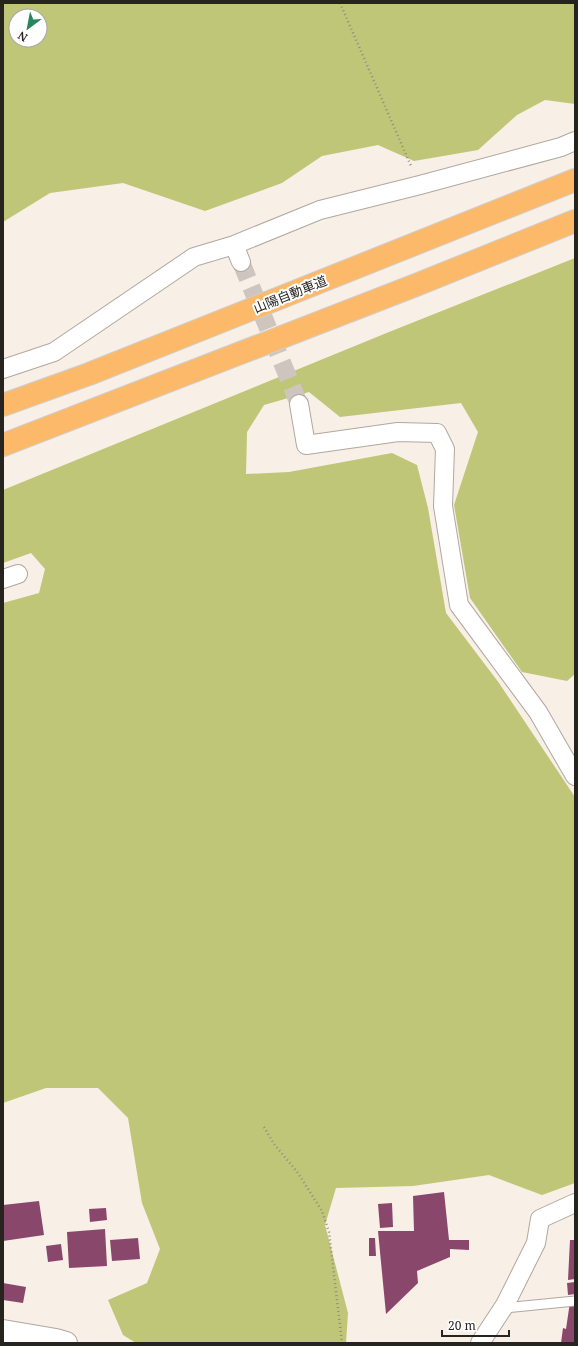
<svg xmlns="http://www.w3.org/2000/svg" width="578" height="1346" font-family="'Noto Serif','Noto Sans JP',serif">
  <rect width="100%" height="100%" fill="#f8efe6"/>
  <path fill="#bfc677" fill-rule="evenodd" d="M3 3H575V104L545 100 517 115 478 150 414 161 378 145 322 156 282 183 205 211 123 183 50 193 3 222ZM16 16H40V40H16Z
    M575 258V674L567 681 522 672 470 598 454 505 478 432 461 403 340 417 309 392 264 405 247 432 246 474 289 472 392 453 417 465 428 508 446 613 499 683 575 797V1183L542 1195 489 1175 413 1186 336 1188 325 1225 348 1313 346 1343H136L123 1335 108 1300 147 1283 160 1249 142 1203 128 1118 98 1088H46L3 1103V603L39 593 45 569 31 553 3 563V490L389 332Z"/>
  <path fill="#8a476c" d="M444 1192 449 1240H469V1250L450 1249V1257L417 1271 418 1283 386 1314 378 1231H414L413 1196Z
    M39 1201 44 1235 3 1241V1205Z
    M392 1203 393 1227 380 1228 378 1204Z
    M106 1208 107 1220 90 1222 89 1209Z
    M105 1229 107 1266 69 1268 67 1232Z
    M138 1238 140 1259 112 1261 110 1240Z
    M369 1238H375L376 1256H369Z
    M570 1240H575V1279L568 1280Z
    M61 1244 63 1260 48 1262 46 1246Z
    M575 1282V1294L568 1295 567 1283Z
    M3 1283 26 1287 23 1303 3 1300Z
    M570 1302 575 1303V1343H561L563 1328 566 1329Z"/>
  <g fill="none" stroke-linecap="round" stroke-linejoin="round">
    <path stroke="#cec6be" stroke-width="18" stroke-dasharray="18 9" stroke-linecap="butt" d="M241 262 299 404"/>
    <g stroke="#b0a89f" stroke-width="11">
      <path id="lane" d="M504 1308 575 1301"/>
    </g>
    <g stroke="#b0a89f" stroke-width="20">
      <path id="street" d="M234 245 241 262
        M3 369 54 352 194 257 234 245 320 210 420 185 561 147 575 141
        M299 404 306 445 398 432 437 433 445 449 443 506 459 605 538 712 575 776
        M3 579 18 574
        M480 1343 505 1305 536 1243 540 1219 575 1203"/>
    </g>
    <g stroke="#b0a89f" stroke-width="24">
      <path id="secondary" d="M3 1331 56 1340 66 1343"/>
    </g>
    <g stroke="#cfcfce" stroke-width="24">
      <path id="highway" d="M3 405 89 374 575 180
        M3 445 416 285 575 221"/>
    </g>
    <path stroke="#928b85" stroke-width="2.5" stroke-dasharray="1 3" stroke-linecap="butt" d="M340 3 411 166
      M264 1127 274 1144 298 1173 322 1211 329 1232 342 1343"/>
    <use href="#lane" stroke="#fff" stroke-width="9"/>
    <use href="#street" stroke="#fff" stroke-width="18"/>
    <use href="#secondary" stroke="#fff" stroke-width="22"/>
    <use href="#highway" stroke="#fdb96a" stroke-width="22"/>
  </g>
  <g text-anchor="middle" stroke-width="4" stroke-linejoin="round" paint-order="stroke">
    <g font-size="13" fill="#272420" stroke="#fefefe">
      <text transform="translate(290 294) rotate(-22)" y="5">山陽自動車道</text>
    </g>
  </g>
  <rect width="578" height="1346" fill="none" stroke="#272420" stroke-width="8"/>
  <g transform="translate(28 28) rotate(212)"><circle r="19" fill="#fefefe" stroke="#a8a7a5"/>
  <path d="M0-3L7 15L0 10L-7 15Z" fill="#27865d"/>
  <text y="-6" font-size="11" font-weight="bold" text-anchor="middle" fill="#272420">N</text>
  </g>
  <path d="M442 1330v6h67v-6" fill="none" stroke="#272420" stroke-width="2"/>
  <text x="448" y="1330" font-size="12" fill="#272420" stroke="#fefefe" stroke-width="3" paint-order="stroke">20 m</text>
</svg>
